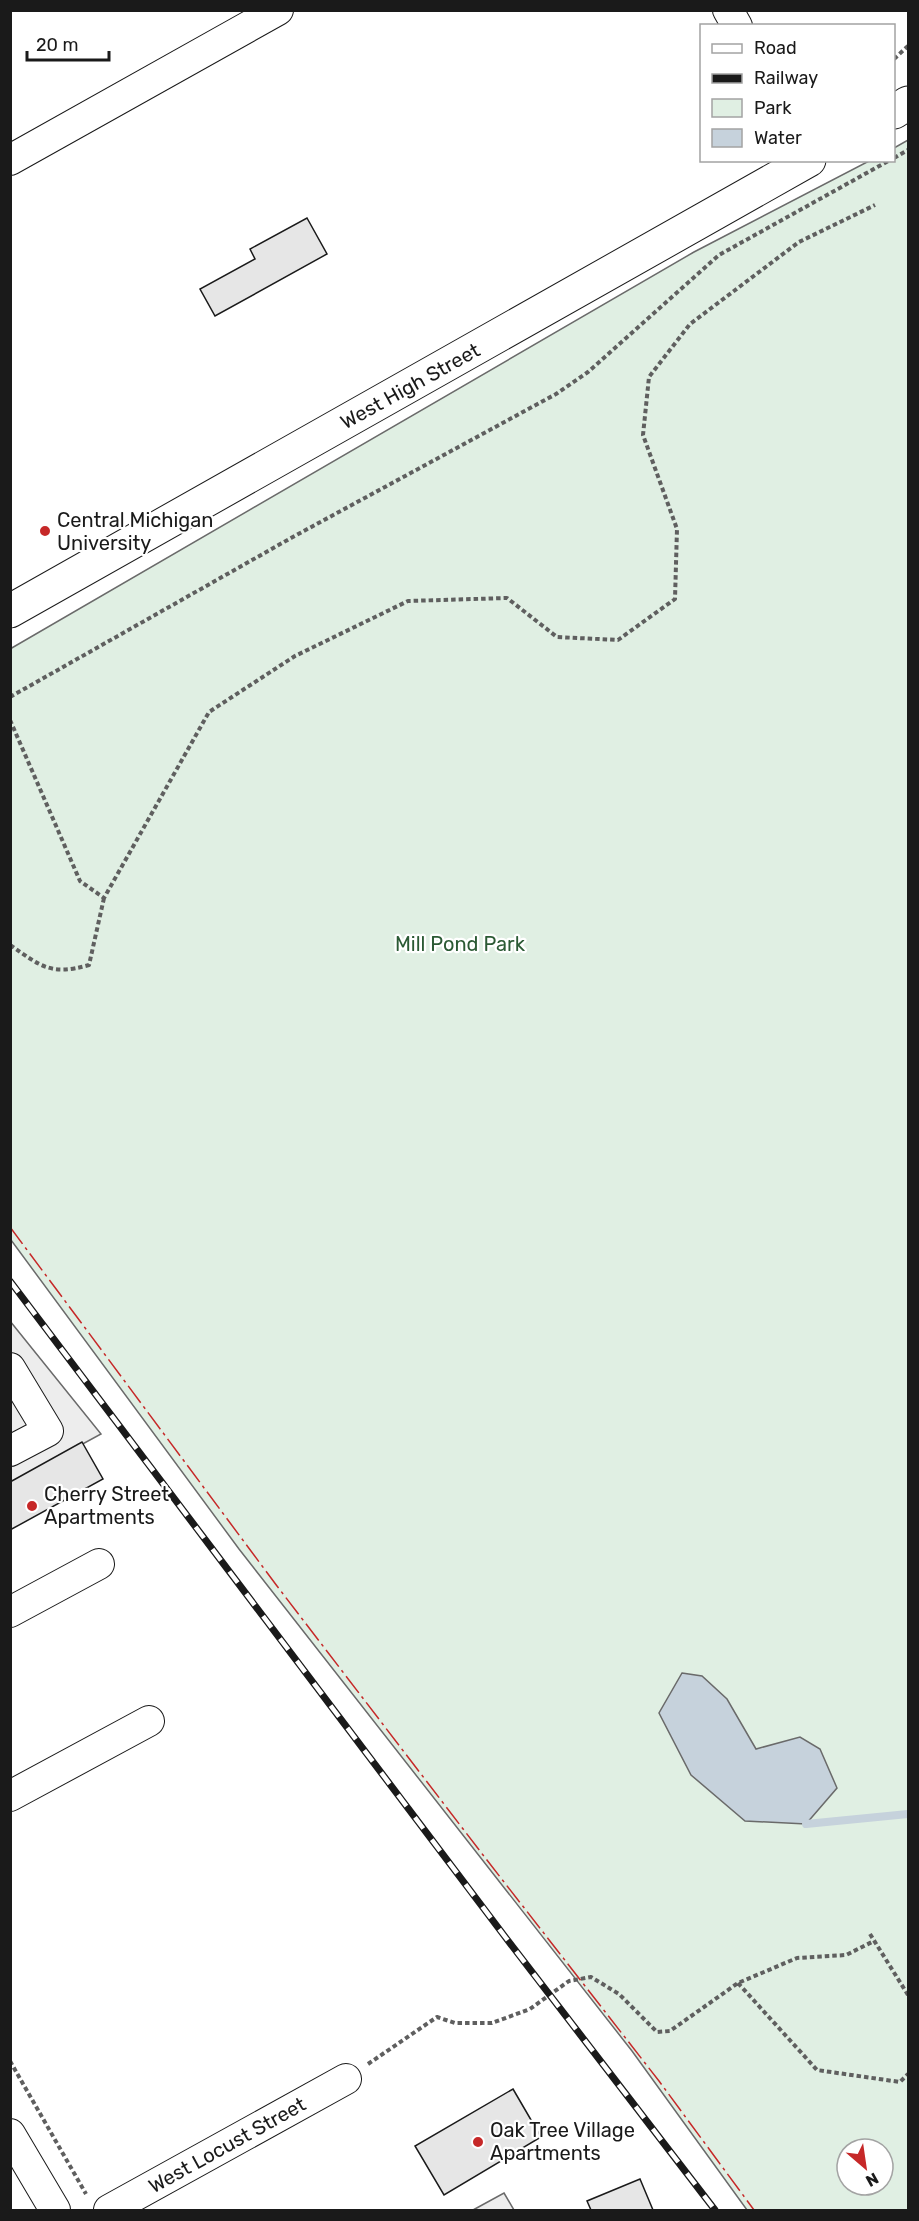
<svg xmlns="http://www.w3.org/2000/svg" width="919" height="2221" font-family="Rubik,sans-serif">
  <rect width="100%" height="100%" fill="#fff"/>
  <path fill="#e0efe3" stroke="#6a6a6a" stroke-width="1.5" fill-rule="evenodd" d="M908 140V2210H747L632 2051 239 1549 11 1240 10 649 694 252 869 161 894 160V148ZM847 2149H883V2185H847Z"/>
  <path fill="#ededed" stroke="#6a6a6a" stroke-width="1.5" d="M10 1321 101 1434 11 1483H10Z
    M504 2193 514 2210H473Z"/>
  <path fill="#c6d2dc" stroke="#6a6a6a" stroke-width="1.5" d="M682 1673 702 1676 727 1699 756 1749 800 1737 820 1749 837 1788 806 1824 745 1821 691 1775 659 1713Z"/>
  <g fill="none" stroke-linecap="round" stroke-linejoin="round">
    <path stroke="#c6d2dc" stroke-width="8" d="M806 1824 908 1814"/>
  </g>
  <path fill="#e6e6e6" stroke="#1a1a1a" stroke-width="1.5" d="M307 218 327 254 215 316 200 289 255 259 250 249Z
    M82 1442 103 1479 10 1530V1482Z
    M513 2089 541 2137 444 2195 415 2146Z
    M640 2179 653 2210H591L587 2201Z"/>
  <g fill="none" stroke-linecap="round" stroke-linejoin="round">
    <g stroke="#1a1a1a" stroke-width="32">
      <path id="minor" d="M728 10 737 26
        M10 160 278 10
        M10 1368 48 1431 10 1451
        M10 1612 99 1564
        M10 1796 149 1721
        M10 2134 55 2210
        M109 2210 346 2079"/>
    </g>
    <g stroke="#1a1a1a" stroke-width="35">
      <path id="major" d="M894 112 908 103
        M10 611 809 160"/>
    </g>
    <path stroke="#5f5f5f" stroke-width="4" stroke-dasharray="4.5 3" stroke-linecap="butt" d="M894 59 908 46
      M894 158 908 150
      M10 697 291 538 556 394 588 372 719 255 890 160
      M10 720 80 881 104 898 209 712 295 656 408 601 507 598 557 637 618 640 675 599 677 529 643 435 649 377 690 324 799 242 875 205
      M10 945C41 966 50 976 89 965L104 898
      M870 1934 908 1995
      M738 1983 817 2070 900 2082 908 2074
      M10 2061 86 2194
      M368 2064 437 2017 455 2023H492L530 2009 569 1981 591 1977 619 1994 657 2032 670 2031 738 1983 797 1958 846 1955 874 1941"/>
    <use href="#minor" stroke="#fff" stroke-width="30"/>
    <use href="#major" stroke="#fff" stroke-width="33"/>
    <g stroke="#1a1a1a" stroke-width="7">
      <path id="rail" d="M10 1281 506 1938 715 2210"/>
    </g>
    <use href="#rail" stroke="#fff" stroke-width="4.5" stroke-dasharray="14" stroke-linecap="butt"/>
    <path stroke="#c62828" stroke-width="1.5" stroke-dasharray="21 4.5 3 4.5" stroke-linecap="butt" d="M10 1227 277 1586 483 1855 659 2081 754 2210"/>
  </g>
  <g fill="#c62828" stroke="#fff" stroke-width="2">
    <circle cx="45" cy="531" r="6"/>
    <circle cx="32" cy="1506" r="6"/>
    <circle cx="478" cy="2142" r="6"/>
  </g>
  <g text-anchor="middle" stroke-width="4.5" stroke-linejoin="round" paint-order="stroke">
    <g font-size="20" fill="#1a1a1a" stroke="#fff">
      <text transform="translate(410 386) rotate(-29)" y="7">West High Street</text>
      <text transform="translate(227 2145) rotate(-29)" y="7">West Locust Street</text>
    </g>
    <g font-size="20" fill="#1a1a1a" stroke="#fff" text-anchor="start">
      <text x="57" y="527">Central Michigan<tspan x="57" dy="23">University</tspan></text>
      <text x="44" y="1501">Cherry Street<tspan x="44" dy="23">Apartments</tspan></text>
      <text x="490" y="2137">Oak Tree Village<tspan x="490" dy="23">Apartments</tspan></text>
    </g>
    <g font-size="20" fill="#2b5a34" stroke="#fff">
      <text x="460" y="951">Mill Pond Park</text>
    </g>
  </g>
  <rect width="919" height="2221" fill="none" stroke="#1a1a1a" stroke-width="24"/>
  <rect x="700" y="24" width="195" height="138" fill="#ffffff" stroke="#a3a3a3" stroke-width="1.5"/>
  <rect x="712" y="44" width="30" height="9" fill="#ffffff" stroke="#a3a3a3" stroke-width="1.5"/>
  <text x="754" y="54" font-size="18" fill="#1a1a1a">Road</text>
  <rect x="712" y="74" width="30" height="9" fill="#1a1a1a" stroke="#a3a3a3" stroke-width="1.5"/>
  <text x="754" y="84" font-size="18" fill="#1a1a1a">Railway</text>
  <rect x="712" y="99" width="30" height="18" fill="#e0efe3" stroke="#a3a3a3" stroke-width="1.5"/>
  <text x="754" y="114" font-size="18" fill="#1a1a1a">Park</text>
  <rect x="712" y="129" width="30" height="18" fill="#c6d2dc" stroke="#a3a3a3" stroke-width="1.5"/>
  <text x="754" y="144" font-size="18" fill="#1a1a1a">Water</text>
  <g transform="translate(865 2167) rotate(151)"><circle r="28" fill="#ffffff" stroke="#a3a3a3" stroke-width="1.5"/>
  <path d="M0-4.5L10 22L0 15L-10 22Z" fill="#c62828"/>
  <text y="-9" font-size="16" font-weight="bold" text-anchor="middle" fill="#1a1a1a">N</text>
  </g>
  <path d="M27 51v9h82v-9" fill="none" stroke="#1a1a1a" stroke-width="3"/>
  <text x="36" y="51" font-size="18" fill="#1a1a1a" stroke="#ffffff" stroke-width="4.5" paint-order="stroke">20 m</text>
</svg>
